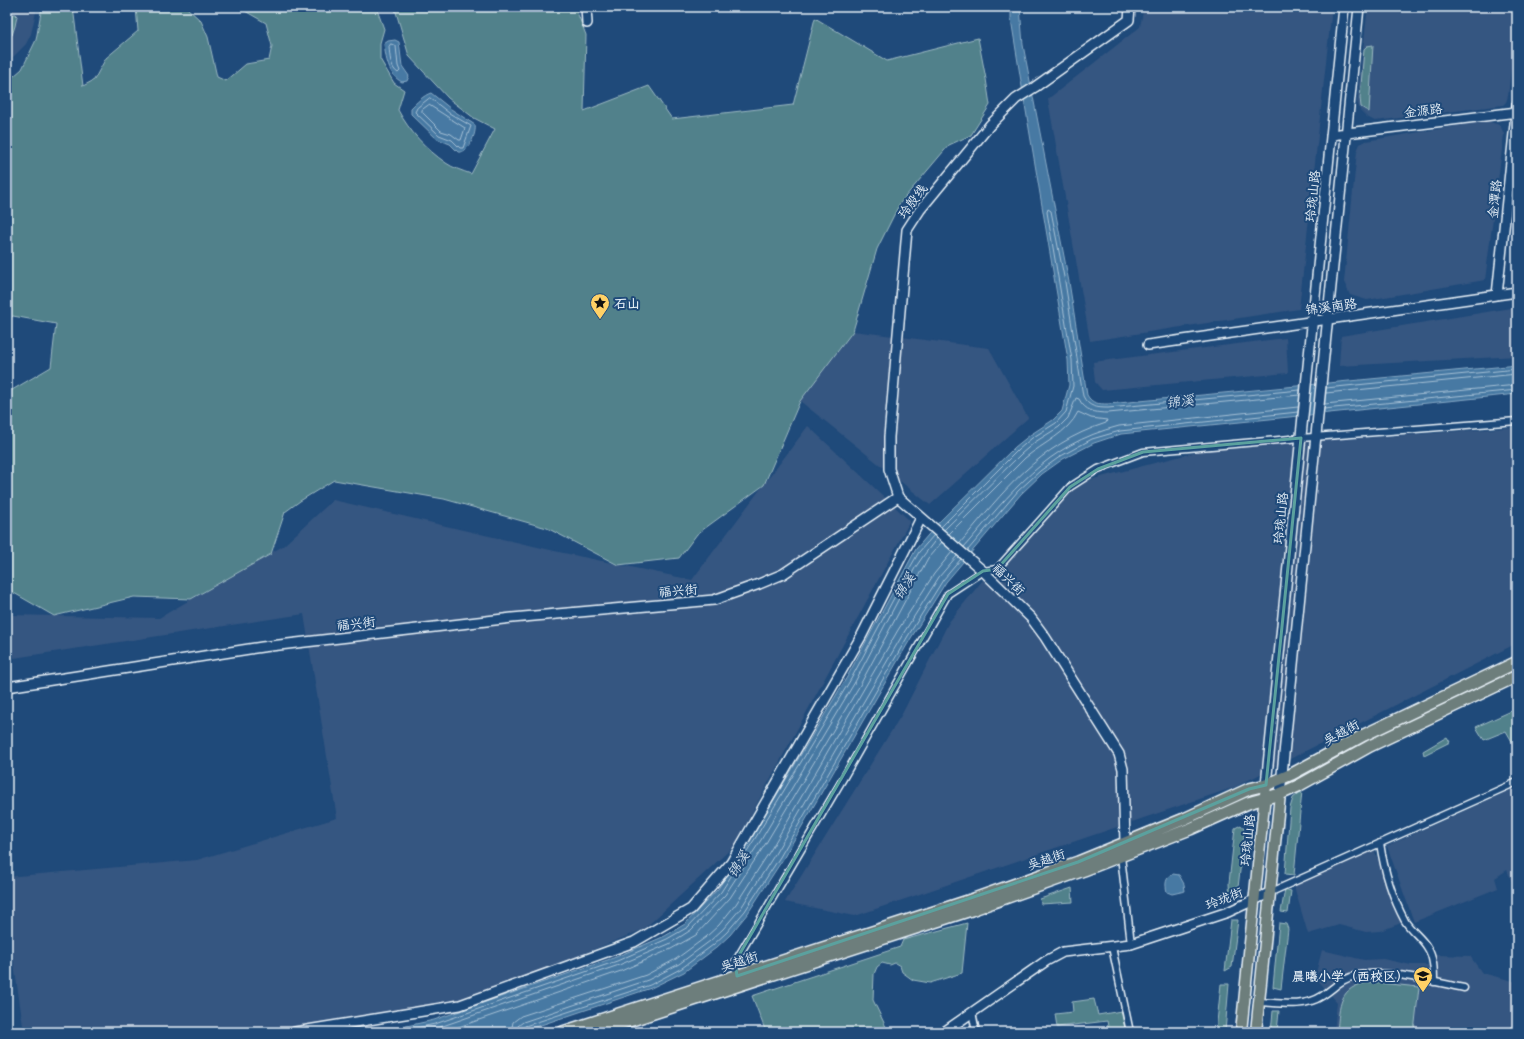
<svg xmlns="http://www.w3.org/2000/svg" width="1524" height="1039" font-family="'Indie Flower','LXGW WenKai TC',sans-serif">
  <rect width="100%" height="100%" fill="#1f4a7a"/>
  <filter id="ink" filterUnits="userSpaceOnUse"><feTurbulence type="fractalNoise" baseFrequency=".025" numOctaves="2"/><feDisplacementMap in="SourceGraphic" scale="8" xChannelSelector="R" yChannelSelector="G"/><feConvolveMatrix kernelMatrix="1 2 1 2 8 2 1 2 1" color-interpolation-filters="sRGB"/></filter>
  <g filter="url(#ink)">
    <path fill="#365681" d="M7 7H37L31 34 26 44 14 56 7 60Z
      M1144 7H1332L1299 309 1090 341 1048 99 1140 27Z
      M1368 7H1513L1517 12V15L1508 96 1506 102 1503 105 1375 121 1367 117 1360 110 1357 102Z
      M1486 121 1500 125 1504 134 1485 280 1367 300 1350 295 1344 282 1357 151 1360 144 1366 141Z
      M1517 307V356L1339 366 1341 336Z
      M853 331 989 348 1028 418 930 505 800 401Z
      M1286 338 1288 373 1102 390 1095 382 1093 362Z
      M808 426 910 521 734 846 644 929 449 1009 288 1032H24L7 917V877L197 860 337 818 304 614 7 659V615L159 618 283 546 333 500 559 552 692 580Z
      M1517 427V643L1235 787 855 916 785 902 902 714 949 622 1008 549 1082 482 1208 449Z
      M1517 787V893L1507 870 1495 878 1498 888 1414 922 1387 846Z
      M1374 849 1401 923 1380 931 1366 932 1339 925 1308 934 1294 886Z
      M1322 950 1364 960 1383 959 1411 965H1436L1435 955 1470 956 1482 973 1517 982V1032H1334L1337 1002 1315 977Z"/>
    <path fill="#51818b" stroke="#9cb9c2" d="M42 7H73L83 86 94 80 106 58 138 31 136 7H186L201 21 208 37 217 77 226 81 246 64 269 60 272 46 266 23 245 11 244 7H376L384 29 380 43V59L394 83 404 90 398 110C409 131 426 149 446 163 453 168 463 171 471 174L495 129 474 118 448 98 409 56 396 12 393 7H575L586 35 584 111 649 86 672 119 793 105 815 18 887 61 978 38 986 79 990 105 971 135 949 145 900 203 877 249 853 331 800 401 764 485 697 534 679 558 618 565 547 528 444 499 334 480 300 501 285 512 271 554 191 599 134 597 54 616 7 589V393L51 367 56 324 13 316 7 319V82L22 69 36 40Z
      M10 14H15L17 16 15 26 12 35H9L8 21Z
      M1373 45 1369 112 1361 107 1360 98 1364 49 1367 46Z
      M1516 709 1517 711V750L1506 731 1484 740 1476 727Z
      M1447 737 1450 742 1424 755 1423 751Z
      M1302 791 1294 875 1285 874 1290 808 1293 798Z
      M1241 825 1244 829V837L1237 896 1230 901 1229 883 1235 828Z
      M1072 888 1073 902 1041 904 1040 899Z
      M1285 889 1291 891 1288 913 1281 912Z
      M1231 920H1238L1232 967 1225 971Z
      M967 923 962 973 930 983 913 980 902 972 900 966 895 963 890 965 882 963 877 967 874 974 873 1000 887 1029 891 1032H766L752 996 900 947 903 940Z
      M1279 923 1286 924 1288 929 1281 989 1273 987Z
      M1370 982 1419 987 1414 1032H1337C1340 1005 1338 987 1370 982Z
      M1221 984H1229L1225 1032H1216Z
      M1094 999 1098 1015 1121 1011 1126 1032H1109L1107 1021 1057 1027 1055 1014 1073 1012 1072 1002Z
      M1273 1011H1279L1277 1032H1271Z"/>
    <path fill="#4679a3" stroke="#87a9c5" d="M1011 7H1020L1023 45 1069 282 1087 395C1092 404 1099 404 1108 404L1517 365V394L1121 434 1094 443 1063 459 1042 474 1021 494 946 582 911 638 783 859 748 913 730 935 716 948 684 972 651 988 520 1032H379L434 1020 616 957 665 936 685 924 718 889 753 835 847 677 916 549 940 521 1015 447 1030 435 1053 420 1062 411 1069 385 1068 360 1020 75 1011 19Z
      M395 40 399 42 402 66 409 76 407 81 402 82C388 75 386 58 384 44L388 41Z
      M431 93 451 109 475 125C477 133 468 154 458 152L450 144 437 139 411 114V108C416 103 424 95 431 93Z
      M1173 874 1179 875 1184 884 1185 891 1172 894 1167 892C1165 884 1165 878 1173 874Z"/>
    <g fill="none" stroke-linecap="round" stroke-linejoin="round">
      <path stroke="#a7c1d6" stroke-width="1" d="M391 44 396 46 398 66 400 71 398 73C390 68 390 56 389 47Z
        M430 98 449 113 471 126 463 148H460L452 140 439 135 415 112 417 108Z
        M429 105 465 128 461 140H459L451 134 441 131 422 112V110Z
        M1326 388 1517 369
        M1326 393 1517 374
        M1325 404 1517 385
        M1324 409 1517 390
        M941 527 1018 450 1032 438 1056 423 1066 412 1073 386 1072 360 1047 212 1048 209 1051 211 1065 282 1083 396C1088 407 1097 408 1108 408L1300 390
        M944 530 1021 454 1035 442 1059 427 1068 418 1076 398 1079 399C1085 411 1095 413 1108 413L1300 395
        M949 534 1025 458C1043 443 1068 433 1078 412L1091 418 1107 420 1106 423C1038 445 1004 491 960 543
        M964 547C1012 492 1045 445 1119 426L1298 407
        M968 550 1018 491 1040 471 1061 456 1092 439 1120 431 1298 412
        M397 1032 435 1024 617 961 667 939 688 927 721 892 756 837 851 679 911 566 919 552 934 535
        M420 1032 437 1028 619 965 669 944 691 930 725 895 761 840 855 682 915 568 924 555 937 538
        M444 1032 621 971 671 949 696 935 730 898 766 843 860 685 921 571 928 558 942 542
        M511 1032 513 1022 521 1016 646 975 676 959 706 937 719 925 736 904 770 851 898 630 934 574 952 552
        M517 1032 518 1026 523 1022 648 980 679 964 710 941 723 929 741 908 775 854 903 634 939 577 957 556
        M522 1032V1029L525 1026 650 985 682 968 713 945 727 932 745 911 780 857 908 636 943 580 961 559"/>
      <g stroke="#e8f1f8" stroke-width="9">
        <path id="street" d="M1380 843C1384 870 1392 897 1405 921 1411 931 1421 937 1427 947 1434 957 1434 971 1434 982
          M1121 856 1131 944
          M1269 893 1517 782
          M1112 947 1130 1032
          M737 976 735 962 844 777 948 594 983 571 997 569 1070 487 1098 469 1143 452 1301 438 1517 421
          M1259 1002C1279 1003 1304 1008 1322 996 1336 987 1340 979 1358 975 1391 969 1432 982 1464 988
          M972 1012 976 1032"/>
      </g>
      <g stroke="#e8f1f8" stroke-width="12">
        <path id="secondary" d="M586 7 587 23
          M1331 135 1517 112
          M1497 295 1517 105
          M1148 345 1517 292
          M898 497 889 469V437L907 230 920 210 990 125 1016 99 1035 87 1129 20 1130 7
          M7 687 262 647 512 618 714 600 759 584 783 574 898 497 983 571 1031 618 1045 637 1119 754 1123 769 1125 843
          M1266 785 1344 7
          M1280 794 1359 7
          M295 1032 460 1005 634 942 691 909 731 863 862 635 921 518
          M944 1032 1046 961 1063 952 1131 944 1228 912 1269 893"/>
      </g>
      <g stroke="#e8f1f8" stroke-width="13">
        <path id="primary" d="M1241 1032 1266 785
          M1256 1032 1280 794"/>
      </g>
      <g stroke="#e8f1f8" stroke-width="14">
        <path id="highway" d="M563 1032 968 901 1078 862 1184 819 1249 789 1266 785 1292 774 1364 735 1517 662
          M595 1032 971 910 1084 870 1190 829 1248 803 1280 794 1298 786 1370 746 1517 676"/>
      </g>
      <use href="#street" stroke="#1f4a7a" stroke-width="6"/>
      <use href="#secondary" stroke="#1f4a7a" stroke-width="9"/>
      <use href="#primary" stroke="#6d7e7c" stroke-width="10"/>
      <use href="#highway" stroke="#6d7e7c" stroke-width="11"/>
    </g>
  </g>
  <path fill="none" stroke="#5ba19e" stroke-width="3" stroke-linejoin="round" d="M1301 438 1266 785 1249 789 1078 862 737 976 735 962 948 594 983 571 997 569 1070 487 1098 469 1143 452Z"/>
  <defs>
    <g id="sight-pin" transform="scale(1)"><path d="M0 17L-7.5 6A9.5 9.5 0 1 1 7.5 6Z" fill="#ffd166" stroke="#1f4a7a"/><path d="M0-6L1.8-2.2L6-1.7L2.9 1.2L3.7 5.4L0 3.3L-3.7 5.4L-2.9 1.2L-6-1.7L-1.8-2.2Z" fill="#111"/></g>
    <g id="school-pin" transform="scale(1)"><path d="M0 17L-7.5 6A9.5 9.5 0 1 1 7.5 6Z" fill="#ffd166" stroke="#1f4a7a"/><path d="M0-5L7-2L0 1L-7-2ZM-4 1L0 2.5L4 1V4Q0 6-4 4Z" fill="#111"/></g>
  </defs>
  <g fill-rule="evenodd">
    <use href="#sight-pin" x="600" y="303"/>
    <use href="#school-pin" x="1423" y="976"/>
  </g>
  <g text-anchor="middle" stroke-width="4" stroke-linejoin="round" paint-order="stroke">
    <g font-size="13" fill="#e8f1f8" stroke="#1f4a7a">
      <text transform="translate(1423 110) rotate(-7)" y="5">金源路</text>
      <text transform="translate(1312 196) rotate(-84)" y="5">玲珑山路</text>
      <text transform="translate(1494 199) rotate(-84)" y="5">金潭路</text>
      <text transform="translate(912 201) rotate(-53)" y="5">玲殷线</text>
      <text transform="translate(1331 306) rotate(-8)" y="5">锦溪南路</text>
      <text transform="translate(1280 518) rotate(-84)" y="5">玲珑山路</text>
      <text transform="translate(1009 579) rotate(44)" y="5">福兴街</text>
      <text transform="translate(678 590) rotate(-5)" y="5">福兴街</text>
      <text transform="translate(356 623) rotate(-7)" y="5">福兴街</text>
      <text transform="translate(1341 732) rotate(-29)" y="5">吴越街</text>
      <text transform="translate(1247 840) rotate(-84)" y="5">玲珑山路</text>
      <text transform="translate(1046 859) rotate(-19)" y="5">吴越街</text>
      <text transform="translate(1224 898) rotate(-21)" y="5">玲珑街</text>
      <text transform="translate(739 961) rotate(-18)" y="5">吴越街</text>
    </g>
    <g font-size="13" font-weight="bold" fill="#e8f1f8" stroke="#1f4a7a" text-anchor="start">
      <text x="614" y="308">石山</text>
      <text x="1409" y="981" text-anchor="end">晨曦小学（西校区）</text>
    </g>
    <g font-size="14" font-style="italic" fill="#d0dfeb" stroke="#1f4a7a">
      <text transform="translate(1180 401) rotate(-7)" y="5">锦溪</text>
      <text transform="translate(904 586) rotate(-58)" y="5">锦溪</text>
      <text transform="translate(738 864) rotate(-58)" y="5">锦溪</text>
    </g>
  </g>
  <rect width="1524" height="1039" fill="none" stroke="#1f4a7a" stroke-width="24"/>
  <rect x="12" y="12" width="1500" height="1015" fill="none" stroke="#e8f1f8" stroke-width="1.5" filter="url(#ink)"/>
</svg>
